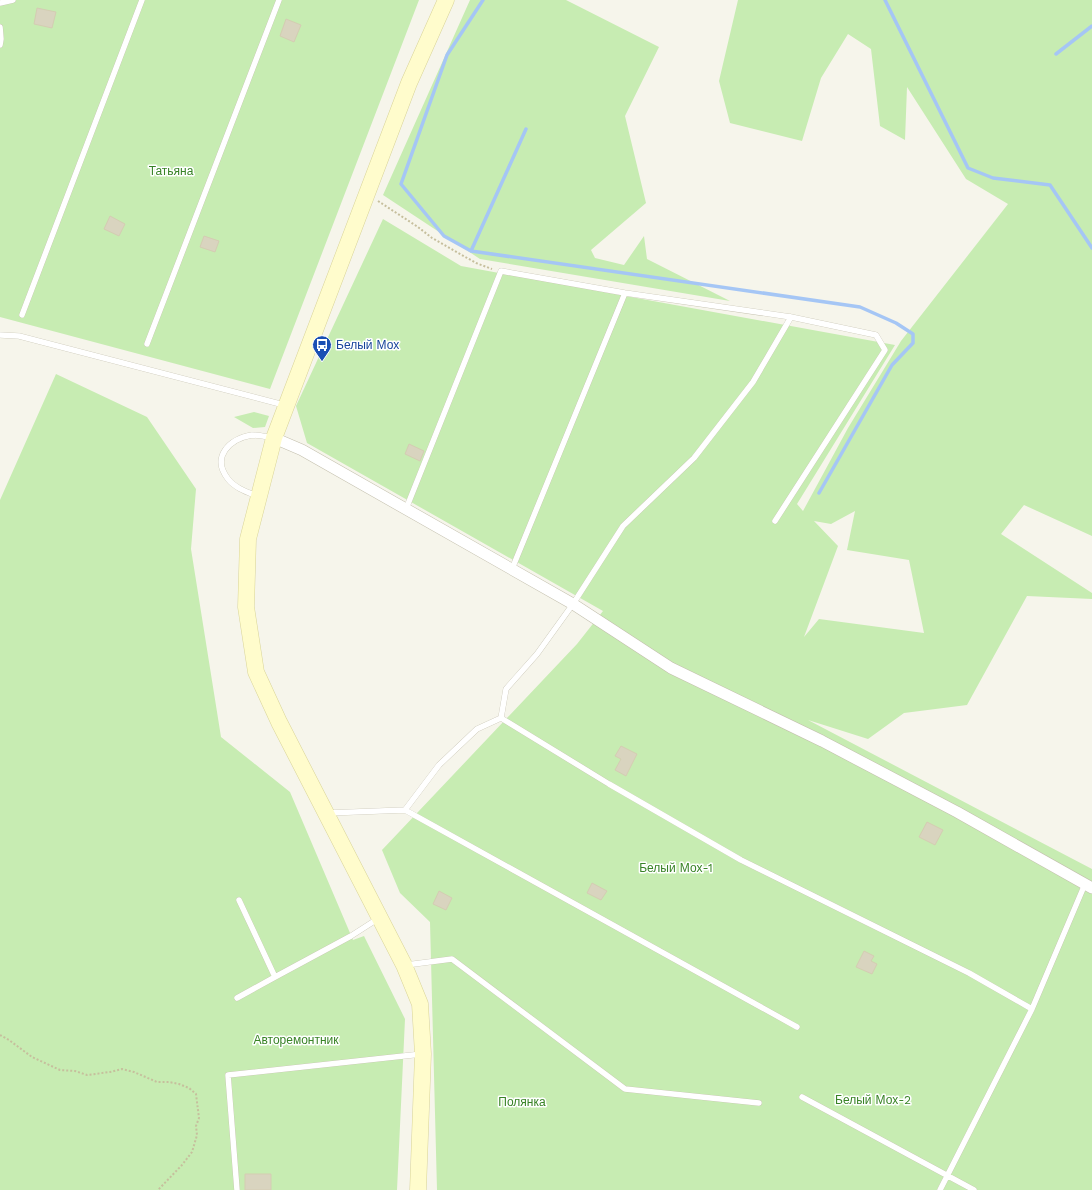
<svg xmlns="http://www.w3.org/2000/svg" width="1092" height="1190" font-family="'Work Sans',sans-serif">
  <rect width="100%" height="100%" fill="#f6f5eb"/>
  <path fill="#c7ecb2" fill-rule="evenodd" d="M0 0H419L270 389 0 317Z
    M470 0H566L659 47 625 116 646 203 591 250 595 258 624 265 644 236 647 259 730 301 480 259 383 195Z
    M738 0H1092V536L1024 505 1001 534 1092 593V599L1027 596 967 705 904 713 868 739 808 720 1092 869V1190H437L430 922 400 893 382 850 577 644 603 611 307 443 296 406 383 219 461 266 895 345 797 504 803 511 848 428 901 341 1008 204 966 179 907 87 905 140 880 126 871 49 848 34 821 78 802 141 730 123 719 81ZM855 511 847 550 909 560 924 633 819 619 804 637 838 546 814 521 831 524Z
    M56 374 147 417 196 489 191 549 221 737 290 792 353 940 364 936 405 1019 397 1190H0V500Z
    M254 412 269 416 265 427 253 428 234 417Z"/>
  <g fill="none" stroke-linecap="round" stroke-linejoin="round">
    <path stroke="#a5c6f5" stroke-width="3.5" d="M483 0 447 55 401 184 444 236 471 251 860 307 896 323 913 334V343L892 365 819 493
      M885 0 968 168 993 178 1050 185 1092 248
      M1056 54 1092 26
      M471 251 526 129"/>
  </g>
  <path fill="#d9d4bf" stroke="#d4cdb2" d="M37 8 56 12 52 28 34 24Z
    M286 19 301 25 294 42 280 36Z
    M110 216 125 224 119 236 104 229Z
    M204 236 219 241 215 252 200 247Z
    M409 444 424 451 420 461 405 454Z
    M621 746 637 754 626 776 615 770 621 759 615 756Z
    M927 822 943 830 935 845 919 837Z
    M592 883 607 891 601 900 587 893Z
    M439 891 452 898 446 910 433 904Z
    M864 951 874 956 871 961 877 964 872 974 856 967Z
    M245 1174H271V1190H245Z"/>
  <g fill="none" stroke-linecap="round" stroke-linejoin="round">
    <g stroke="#c3bfad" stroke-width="6">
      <path id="lane" d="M0 3 13 0
        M0 27 1 39 0 45
        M22 315 142 0
        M0 335 19 336 284 405
        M147 344 279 0
        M257 496C247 492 235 488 228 479 211 457 229 439 252 435 258 435 267 437 274 438
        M406 509 501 271 625 293 791 317 876 335 885 350 775 521
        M512 569 625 293
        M501 718 609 784 741 860 969 973 1032 1009
        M405 810 439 765 477 729 501 718 506 689 537 654 573 604 623 526 694 458 753 382 791 317
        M328 813 405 810 797 1027
        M239 900 275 977 351 936 379 918
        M406 965 452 959 625 1089 759 1103
        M237 998 275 977
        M802 1097 974 1190
        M237 1190 228 1075 422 1054
        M940 1190 1032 1009 1085 884"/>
    </g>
    <g stroke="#c3bfad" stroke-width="12">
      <path id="street" d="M274 438 302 450 573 604 671 668 822 741 957 812 1092 888"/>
    </g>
    <g stroke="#d9d498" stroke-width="17">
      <path id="secondary" d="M418 1190 423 1054 420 1004 404 965 279 722 256 672 246 607 248 539 274 438 409 83 446 0"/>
    </g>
    <path stroke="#c6bf9d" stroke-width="2" stroke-dasharray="2 2" stroke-linecap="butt" d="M378 201 418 227 432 238 476 263 492 269
      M0 1035 9 1040 32 1057 60 1070 75 1071 87 1075 110 1072 122 1069 134 1072 157 1082H169L179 1084 189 1088 196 1094 199 1118 196 1126 197 1135 192 1152 182 1165 158 1190"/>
    <use href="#lane" stroke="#fff" stroke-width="5.5"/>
    <use href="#street" stroke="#fff" stroke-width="11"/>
    <use href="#secondary" stroke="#fffccc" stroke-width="16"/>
  </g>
  <defs>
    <g id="bus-pin" transform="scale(1)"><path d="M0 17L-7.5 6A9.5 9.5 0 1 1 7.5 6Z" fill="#1a4fb4" stroke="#fff"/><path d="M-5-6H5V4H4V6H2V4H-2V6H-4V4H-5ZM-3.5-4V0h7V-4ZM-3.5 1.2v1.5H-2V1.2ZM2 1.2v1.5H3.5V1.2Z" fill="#fff"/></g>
  </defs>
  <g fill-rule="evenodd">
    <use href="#bus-pin" x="322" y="345"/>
  </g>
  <g text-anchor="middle" stroke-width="3" stroke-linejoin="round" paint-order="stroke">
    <g font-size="12" fill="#388326" stroke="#fff">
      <text x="171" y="175">Татьяна</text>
      <text x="676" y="872">Белый Мох-1</text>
      <text x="296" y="1044">Авторемонтник</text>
      <text x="873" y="1104">Белый Мох-2</text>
      <text x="522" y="1106">Полянка</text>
    </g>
    <g font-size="12" fill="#164399" stroke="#fff" text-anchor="start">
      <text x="336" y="349">Белый Мох</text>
    </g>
  </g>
</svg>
